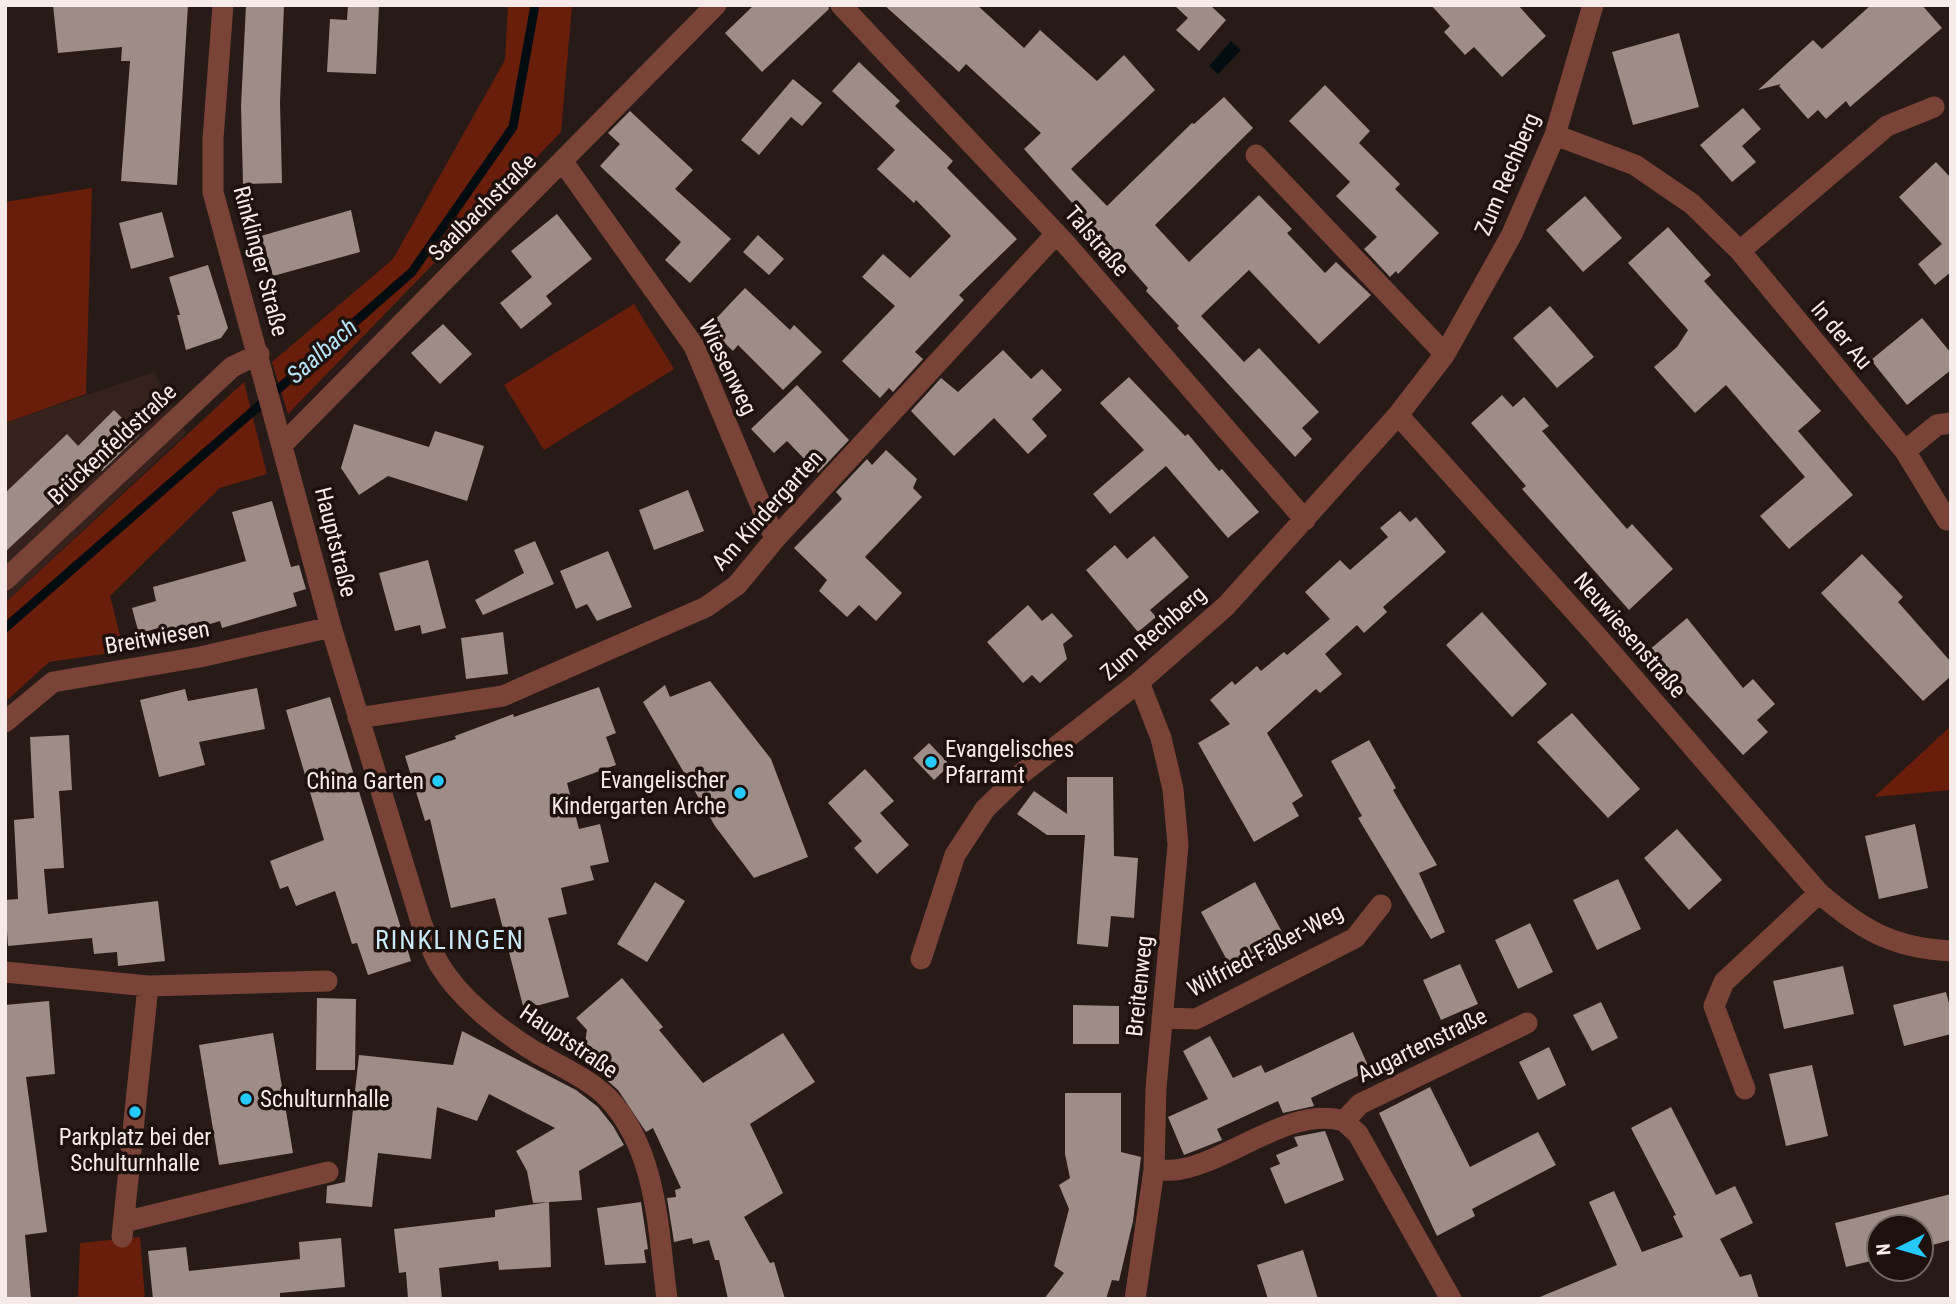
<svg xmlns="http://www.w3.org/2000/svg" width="1956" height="1304" font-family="'Roboto Condensed',sans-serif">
  <rect width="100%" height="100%" fill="#281a16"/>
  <path fill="#36221d" d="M154 372 186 433 5 603V423Z"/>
  <path fill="#691e0b" d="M508 5H572L561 132 288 414 272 362 393 259 505 60Z
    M92 188 86 394 5 423V202Z
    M634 304 674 369 544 450 504 385Z
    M244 382 267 474 220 488 110 596 124 651 49 662 5 702V603Z
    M1951 726V790L1874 797Z
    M140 1237 145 1299H78L80 1243Z"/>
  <path fill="#020c11" d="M1231 41 1241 50 1218 74 1209 66Z"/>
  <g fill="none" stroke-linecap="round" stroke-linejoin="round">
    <path stroke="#020c11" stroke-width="9" d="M5 628 412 272 513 127 535 5"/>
  </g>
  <path fill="#9e8c87" d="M53 5H188L177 185 121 181 130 61H121L122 47 58 53Z
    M246 5 284 6 280 102 282 183 243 184 241 106Z
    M348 5H379L376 74 327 72 330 19 347 20Z
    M754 5H828L829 9 762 72 725 33Z
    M884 5H977L1024 48 1040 30 1097 81 1124 55 1155 90 1071 169 1107 206 1192 123 1194 124 1224 97 1253 128 1155 225 1189 262 1259 195 1292 229 1287 233 1325 273 1336 262 1371 295 1319 344 1249 270 1201 316 1244 362 1259 348 1319 412 1302 428 1312 439 1295 457 1177 328 1179 326 1146 291 1148 288 1024 149 1041 133 966 64 959 72Z
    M1174 5H1210L1226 20 1199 51 1176 30 1188 18Z
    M1431 5H1518L1546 36 1502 77 1474 47 1465 55 1444 32 1450 26Z
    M1871 5H1922L1942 28 1850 107 1846 101 1826 119 1818 110 1808 119 1779 86 1781 84 1758 90 1813 40 1822 49Z
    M1679 33 1699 107 1633 125 1612 52Z
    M859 62 900 101 895 106 953 161 947 168 1017 239 959 295 964 300 915 352 923 359 893 392 889 388 880 398 842 361 895 306 862 277 883 254 910 278 951 236 916 200 914 203 877 169 895 150 832 91Z
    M793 79 822 103 802 126 791 117 759 155 741 140Z
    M1325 85 1370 131 1359 143 1400 184 1395 189 1439 233 1398 274 1396 271 1390 277 1364 249 1377 237 1336 196 1350 182 1289 121Z
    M1743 108 1761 129 1742 146 1756 162 1732 182 1700 145Z
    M630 111 693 170 675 189 731 239 690 283 665 260 681 242 600 166 620 144 608 133Z
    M1936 162 1951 178V272L1935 285 1918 264 1942 244 1899 197Z
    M1585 196 1622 238 1583 272 1546 230Z
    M351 210 360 252 273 276 261 236Z
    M162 212 174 257 131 269 119 223Z
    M557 214 592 259 546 296 552 304 521 329 500 303 532 277 511 251Z
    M1668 227 1711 275 1704 281 1821 411 1798 431 1853 495 1789 549 1760 516 1805 477 1726 385 1695 413 1654 367 1677 347 1688 330 1628 263Z
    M758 235 784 259 769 275 743 252Z
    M208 265 228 328 221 338 186 350 177 315H180L169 277Z
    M745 288 790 330 794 325 822 352 783 390 738 345 733 351 708 327Z
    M1550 306 1594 357 1557 388 1513 338Z
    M1922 318 1951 353V370L1907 405 1871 360Z
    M443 324 472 354 440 384 411 353Z
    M1003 350 1031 379 1042 369 1062 390 1032 419 1047 436 1028 454 994 418 954 456 911 411 941 378 958 392Z
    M1129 377 1185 436 1188 434 1219 471 1222 469 1259 512 1228 538 1166 466 1110 514 1093 494 1144 450 1100 403Z
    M797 385 849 440 818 473 787 441 774 453 751 429Z
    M1502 395 1513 407 1524 397 1549 426 1542 431 1586 482 1627 529 1632 524 1673 569 1629 610 1522 489 1526 486 1471 423Z
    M114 410 139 435 102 471 97 466 5 552V493L67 434 78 446Z
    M354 424 429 447 435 431 484 446 467 501 388 476 359 495 341 468Z
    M886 450 917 479 913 488 922 497 865 557 902 593 876 621 859 605 847 617 819 591 827 580 794 548 842 499 836 492 867 459 872 465Z
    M688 490 704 531 654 550 639 510Z
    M272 501 291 567 299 565 306 589 293 593 297 606 222 628 220 621 167 637 164 626 139 634 132 608 156 601 153 587 246 561 232 512Z
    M1400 511 1410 522 1416 517 1446 552 1383 607 1387 612 1364 633 1357 625 1325 654 1342 674 1320 693 1316 689 1267 733 1303 796 1292 803 1299 816 1254 842 1198 743 1230 724 1210 700 1232 681 1235 685 1257 666 1261 671 1284 652 1287 655 1330 619 1305 592 1340 560 1350 570 1388 537 1380 528Z
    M1154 536 1189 577 1150 610 1156 617 1138 632 1086 570 1115 545 1127 559Z
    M535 541 554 584 483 615 475 600 524 573 514 550Z
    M608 551 632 607 597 621 587 604 576 609 560 571Z
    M1862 554 1903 597 1898 602 1951 662V676L1923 701 1821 593Z
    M428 560 446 628 422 634 420 625 395 631 379 573Z
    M1028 605 1042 621 1052 613 1073 636 1063 644 1067 659 1040 683 1032 675 1023 683 987 642Z
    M1482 612 1547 684 1512 717 1446 645Z
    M1687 618 1743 688 1753 679 1775 704 1757 720 1768 732 1743 755 1686 692 1683 694 1648 651Z
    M503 632 508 674 466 679 461 638Z
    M710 681 771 759 808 857 754 878 715 826 643 702 665 685 670 697Z
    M599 687 616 733 606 737 616 765 567 783 579 829 600 824 609 862 590 866 594 880 561 888 567 914 548 918 569 997 536 1006 534 1003 523 1006 495 898 451 908 430 819 425 821 405 756 456 739 455 736 513 714 514 717Z
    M257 688 265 729 199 742 205 765 159 777 140 700 185 689 188 701Z
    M330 697 411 961 368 975 357 943 352 944 335 891 296 906 288 886 280 889 270 861 324 840 286 710Z
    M1572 713 1640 789 1608 818 1537 742Z
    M69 735 72 790 59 791 64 868 44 869 48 914 158 901 165 961 118 966 117 952 94 954 92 938 8 946 5 900 18 899 14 820 34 818 30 737Z
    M1369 740 1396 788 1393 790 1437 865 1419 873 1445 932 1431 939 1358 818 1362 816 1331 761Z
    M929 743 950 765 934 780 913 758Z
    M865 769 894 801 880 813 909 845 877 874 854 848 862 841 828 803Z
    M1067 777H1113L1114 856 1138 858 1134 918 1111 916 1108 947 1077 944 1085 835H1047L1017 814 1034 791 1067 814Z
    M1915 824 1928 888 1879 899 1865 836Z
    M1677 829 1722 880 1689 910 1644 858Z
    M1618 879 1641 929 1597 950 1573 900Z
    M655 882 685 901 647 962 617 944Z
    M1255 882 1288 943 1234 973 1201 912Z
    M1530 923 1553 972 1518 989 1495 940Z
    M1460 964 1478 1004 1441 1020 1423 980Z
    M1843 966 1854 1014 1784 1029 1773 981Z
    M622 978 663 1027 659 1030 703 1083 783 1033 815 1082 750 1124 783 1193 744 1217 770 1263 774 1262 785 1299H728L719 1260H715L709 1240 693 1244 692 1238 674 1242 667 1198 676 1197 675 1190 681 1188 653 1128 646 1132 618 1090 601 1075 585 1043 587 1030 576 1018Z
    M1946 992 1951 1011V1034L1904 1046 1893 1005Z
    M317 998 356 999 355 1070H316Z
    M49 1001 55 1074 26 1077 47 1232 25 1235 31 1299H5V1005Z
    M1601 1002 1618 1038 1592 1051 1573 1015Z
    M1073 1005 1119 1006V1044H1073Z
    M462 1031 576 1090 598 1107 613 1126 624 1145 579 1171 582 1200 533 1203 527 1171 516 1151 555 1128 489 1094 477 1121 437 1107 431 1159 378 1153 372 1207 326 1203 327 1186 345 1182 359 1055 453 1065Z
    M1353 1032 1370 1070 1311 1098 1314 1106 1283 1113 1278 1101 1217 1129 1222 1140 1184 1155 1168 1117 1208 1099 1183 1051 1210 1036 1233 1078 1261 1065 1265 1073Z
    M273 1033 293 1153 219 1165 199 1045Z
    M1549 1047 1566 1085 1538 1100 1519 1062Z
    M1812 1065 1828 1136 1786 1146 1769 1074Z
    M1430 1087 1470 1167 1538 1132 1556 1165 1472 1209 1475 1216 1437 1236 1379 1113Z
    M1065 1093H1121V1152L1141 1157 1133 1221 1119 1281 1112 1280 1106 1299H1044L1064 1273 1054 1266 1069 1209 1059 1185 1070 1178 1065 1154Z
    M1671 1107 1716 1195 1735 1186 1753 1223 1720 1239 1740 1277 1751 1274 1759 1299H1535L1617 1265 1589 1202 1614 1191 1642 1252 1683 1237 1673 1216 1676 1215 1631 1128Z
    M1325 1131 1344 1180 1285 1204 1270 1168 1280 1164 1276 1155 1298 1146 1294 1137Z
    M1951 1194V1240L1921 1248V1227H1879V1259L1846 1267 1835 1223Z
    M549 1202 551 1267 499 1270 498 1261 439 1268 442 1299H408L406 1272 399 1273 394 1229 495 1217V1210Z
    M641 1202 648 1249 644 1250 646 1263 605 1265 597 1208Z
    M341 1238 345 1287 280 1293V1299H153L148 1251 186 1247 189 1271 300 1259 299 1242Z
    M1303 1250 1318 1299H1268L1257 1265Z"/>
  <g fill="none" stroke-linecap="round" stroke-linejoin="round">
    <path stroke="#794437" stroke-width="21" d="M223 5 213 139V192L331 627 422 925C428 938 432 952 439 964 460 999 502 1032 537 1053 560 1066 589 1079 608 1098 658 1151 658 1232 667 1299
      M841 5 1065 243 1305 520
      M1555 135 1635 165 1692 204 1740 251 1905 451 1947 520
      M1256 155 1445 354
      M563 162 694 346 775 539
      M1740 251 1887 126 1934 107
      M1398 415 1596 635 1819 893C1862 930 1893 948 1951 951
      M284 443 716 5
      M1905 451 1937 425 1951 423
      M5 580 232 367 259 354
      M358 718 503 696 706 607 737 585 775 539 1056 234
      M5 722 53 682 200 657 331 627
      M921 959 955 855 985 809 1021 774 1139 682 1226 606 1398 415 1445 354 1512 234 1555 135 1593 5
      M5 972 148 986 122 1237
      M148 986 327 981
      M1162 1018 1196 1019 1355 938 1381 905
      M1745 1089 1714 1006 1724 982 1819 893
      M1344 1121 1358 1134 1451 1299
      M1154 1170C1163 1170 1173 1171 1181 1169 1232 1160 1292 1105 1344 1121L1360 1104 1527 1023
      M124 1222 328 1172
      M1135 1299 1154 1170 1156 1088 1178 845 1173 789 1161 738 1139 682"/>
  </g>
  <g fill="#26c9fe" stroke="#1e110d" stroke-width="2.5">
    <circle cx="931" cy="762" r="7"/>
    <circle cx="438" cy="781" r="7"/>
    <circle cx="740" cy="793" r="7"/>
    <circle cx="246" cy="1099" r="7"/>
    <circle cx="135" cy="1112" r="7"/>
  </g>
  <g text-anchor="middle" stroke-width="7" stroke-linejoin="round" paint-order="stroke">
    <g font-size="23" fill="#f6ebe8" stroke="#1e110d">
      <text transform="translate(1507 174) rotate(-67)" y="8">Zum Rechberg</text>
      <text transform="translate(482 207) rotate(-45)" y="8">Saalbachstraße</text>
      <text transform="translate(1097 241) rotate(49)" y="8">Talstraße</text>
      <text transform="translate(261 261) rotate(75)" y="8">Rinklinger Straße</text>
      <text transform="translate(1842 335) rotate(50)" y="8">In der Au</text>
      <text transform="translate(728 367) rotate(64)" y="8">Wiesenweg</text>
      <text transform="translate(112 444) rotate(-43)" y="8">Brückenfeldstraße</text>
      <text transform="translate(767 510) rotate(-48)" y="8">Am Kindergarten</text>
      <text transform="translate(336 542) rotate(76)" y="8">Hauptstraße</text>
      <text transform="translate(1153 633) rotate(-41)" y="8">Zum Rechberg</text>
      <text transform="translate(1630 635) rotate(49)" y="8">Neuwiesenstraße</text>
      <text transform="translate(157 637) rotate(-10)" y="8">Breitwiesen</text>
      <text transform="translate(1265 950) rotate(-28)" y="8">Wilfried-Fäßer-Weg</text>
      <text transform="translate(1139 986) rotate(-84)" y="8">Breitenweg</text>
      <text transform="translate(569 1041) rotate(34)" y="8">Hauptstraße</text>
      <text transform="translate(1422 1045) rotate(-26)" y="8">Augartenstraße</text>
    </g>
    <g font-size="23" fill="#f6ebe8" stroke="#1e110d" text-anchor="start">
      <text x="945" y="757">Evangelisches<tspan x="945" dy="26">Pfarramt</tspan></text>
      <text x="726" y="788" text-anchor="end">Evangelischer<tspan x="726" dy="26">Kindergarten Arche</tspan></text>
      <text x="424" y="789" text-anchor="end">China Garten</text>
      <text x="260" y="1107">Schulturnhalle</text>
      <text x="135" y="1145" text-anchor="middle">Parkplatz bei der<tspan x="135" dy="26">Schulturnhalle</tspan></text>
    </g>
    <g font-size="24" font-style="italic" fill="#b4e3f8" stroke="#1e110d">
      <text transform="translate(322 351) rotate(-41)" y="8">Saalbach</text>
    </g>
    <g font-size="26" letter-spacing="2" fill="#c8e9f8" stroke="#1e110d">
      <text x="450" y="949">RINKLINGEN</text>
    </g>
  </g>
  <rect width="1956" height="1304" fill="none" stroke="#f6ebe8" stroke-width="14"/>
  <g transform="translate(1900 1248) rotate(265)"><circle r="33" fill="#1e110d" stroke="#746865" stroke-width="2"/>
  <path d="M0-5L12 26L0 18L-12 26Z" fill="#26c9fe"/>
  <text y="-10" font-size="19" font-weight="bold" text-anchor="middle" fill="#f6ebe8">N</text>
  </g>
</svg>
